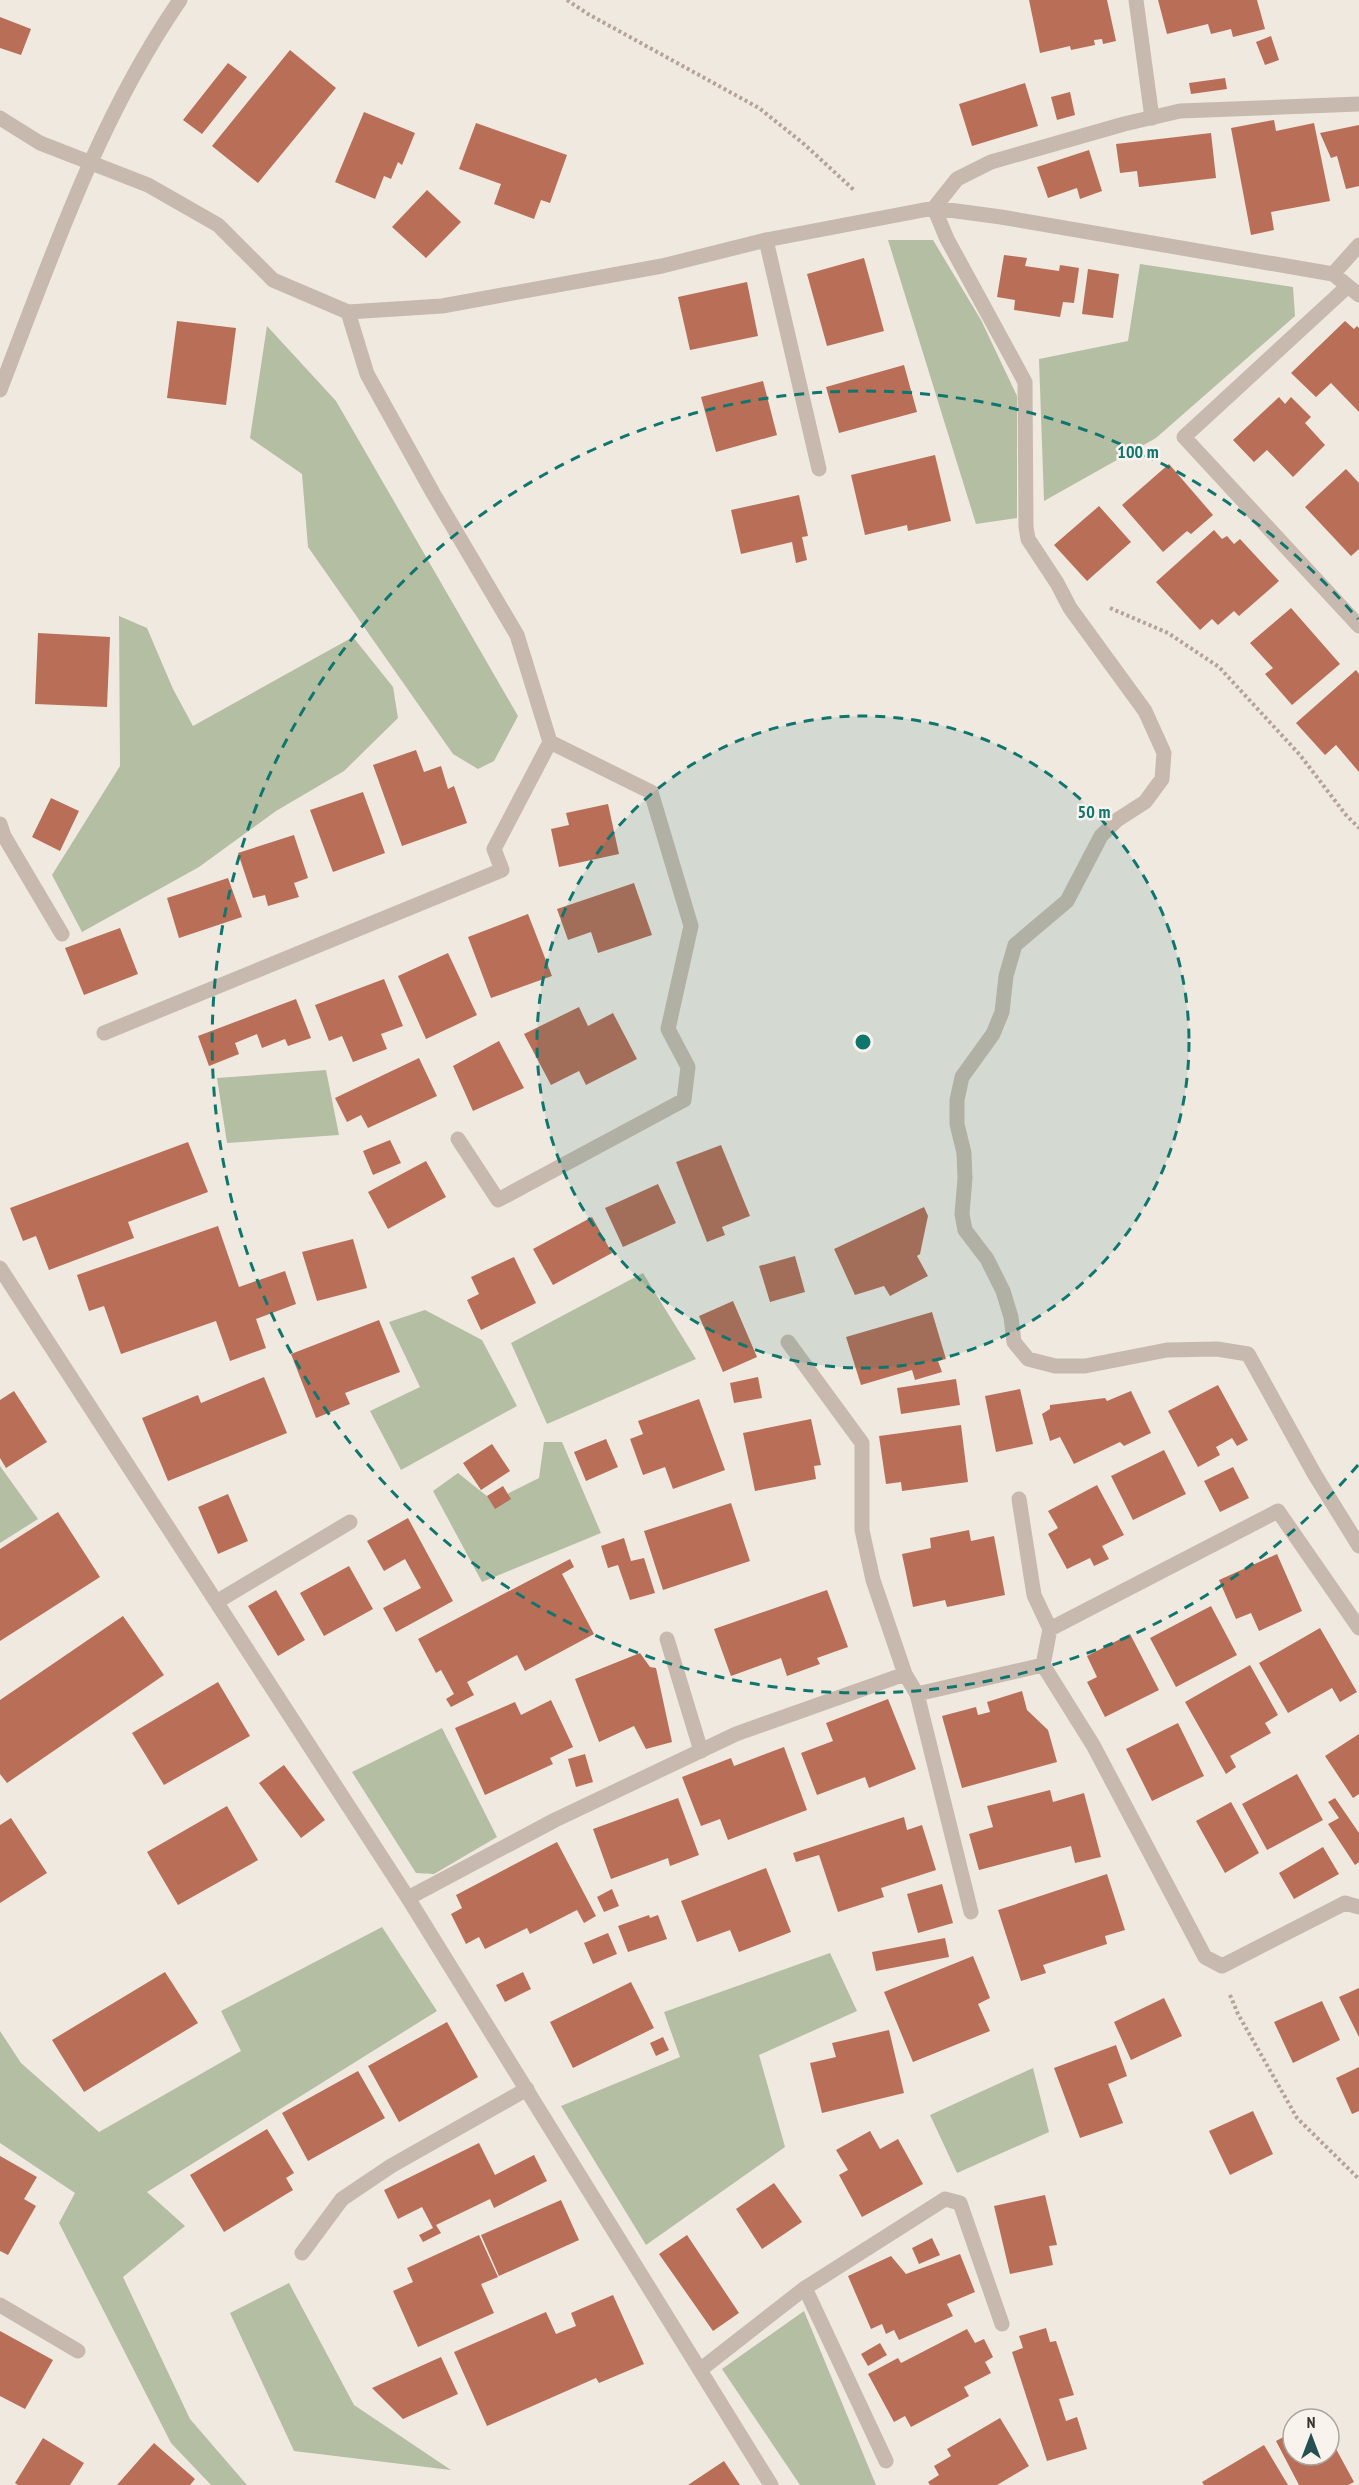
<svg xmlns="http://www.w3.org/2000/svg" width="1359" height="2485" font-family="'PT Sans Narrow',sans-serif">
  <rect width="100%" height="100%" fill="#f0e9e0"/>
  <path fill="#b4bea2" d="M888 240H933L981 320 1017 396V518L976 524Z
    M1140 264 1293 287 1295 316 1156 438 1044 501 1039 359 1128 341Z
    M267 326 336 401 518 716 494 761 478 769 453 754 308 547 302 474 250 438Z
    M119 616 147 628 173 689 193 726 353 637 393 687 398 718 344 771 276 811 199 867 82 932 52 875 120 766Z
    M326 1070 339 1135 227 1143 217 1078Z
    M643 1273 696 1359 547 1424 511 1343Z
    M425 1310 482 1340 517 1406 401 1470 370 1411 420 1387 389 1322Z
    M544 1442H562L601 1533 482 1582 433 1491 458 1473 493 1501 539 1478Z
    M0 1466 38 1519 0 1543Z
    M442 1728 497 1837 434 1874 416 1873 352 1772Z
    M382 1927 437 2011 147 2192 185 2226 123 2277 190 2419 247 2485H211L171 2443 59 2223 75 2193 0 2143V2031L21 2063 99 2132 241 2051 221 2011Z
    M830 1953 857 2011 759 2055 785 2147 646 2245 561 2106 680 2057 664 2012Z
    M1033 2068 1049 2132 957 2173 930 2115Z
    M289 2283 354 2405 451 2470 294 2451 230 2313Z
    M804 2311 876 2485H800L722 2369Z"/>
  <path fill="#b86e57" d="M1029 0H1107L1116 41 1103 44 1102 39 1094 40 1095 45 1071 50 1070 46 1040 53Z
    M1158 0H1257L1265 29 1233 37 1231 29 1211 34 1208 24 1167 34Z
    M0 17 31 29 21 55 0 48Z
    M1271 36 1279 60 1265 65 1256 42Z
    M290 50 336 88 258 183 212 146Z
    M228 63 247 77 202 134 183 120Z
    M1225 78 1227 89 1191 94 1189 83Z
    M1025 83 1038 126 972 146 959 104Z
    M1070 92 1075 115 1057 120 1051 97Z
    M364 112 415 133 402 165 398 162 391 179 384 176 375 199 335 182Z
    M1274 120 1276 131 1314 123 1330 201 1271 212 1274 230 1251 235 1231 128Z
    M476 123 567 155 550 203 541 200 534 219 494 204 501 184 459 169Z
    M1359 125V186L1346 189 1337 156 1331 158 1320 133Z
    M1211 133 1216 178 1139 187 1137 171 1120 173 1116 144Z
    M1089 150 1102 191 1080 199 1077 188 1048 198 1037 167Z
    M427 190 461 222 426 258 392 227Z
    M1004 255 1027 258 1025 266 1059 271 1060 265 1079 268 1074 303 1063 302 1060 317 1014 310 1015 300 997 297Z
    M864 258 884 331 827 346 807 274Z
    M1088 269 1119 274 1113 318 1082 314Z
    M747 282 758 336 690 350 678 297Z
    M177 321 236 328 226 405 167 398Z
    M1345 321 1354 329 1357 326 1359 328V412L1331 383 1316 397 1291 373Z
    M904 365 917 412 839 433 826 387Z
    M763 381 777 435 716 452 701 397Z
    M1279 397 1285 404 1291 397 1311 417 1305 423 1325 445 1293 477 1267 450 1254 462 1233 440Z
    M935 455 951 521 908 531 907 525 865 535 851 475Z
    M1169 464 1213 515 1191 534 1187 531 1163 552 1122 505Z
    M1346 469 1359 483V549L1351 556 1305 507Z
    M799 495 808 536 802 537 807 560 796 563 792 542 741 554 731 510Z
    M1099 506 1131 542 1087 581 1054 545Z
    M1214 530 1222 539 1227 536 1234 544 1240 539 1279 581 1239 616 1234 611 1218 625 1212 619 1200 630 1156 582Z
    M1291 608 1340 664 1292 705 1265 674 1273 668 1250 643Z
    M38 633 110 637 107 707 35 704Z
    M1356 670 1359 674V772L1336 745 1325 755 1296 723Z
    M416 750 424 772 441 766 448 789 454 786 467 823 402 846 373 765Z
    M363 792 385 853 333 872 310 810Z
    M51 798 79 811 60 851 32 837Z
    M608 804 619 854 559 867 551 829 569 825 566 813Z
    M294 835 308 878 294 883 299 897 268 906 265 895 253 898 238 853Z
    M228 878 242 917 179 938 167 898Z
    M634 883 652 935 598 953 591 932 568 940 557 909Z
    M528 914 552 976 491 998 468 937Z
    M120 928 138 974 84 995 65 948Z
    M448 953 477 1015 426 1039 398 976Z
    M384 979 403 1026 381 1034 387 1049 353 1062 342 1036 329 1041 315 1005Z
    M296 999 311 1038 288 1046 285 1039 262 1048 257 1034 235 1043 239 1054 209 1066 198 1036Z
    M579 1007 588 1026 613 1013 637 1059 586 1085 579 1071 551 1085 524 1034Z
    M499 1041 524 1088 473 1111 453 1066Z
    M419 1058 437 1096 368 1128 361 1115 347 1122 335 1098Z
    M390 1140 401 1163 373 1175 363 1151Z
    M188 1142 208 1192 128 1222 134 1238 49 1270 36 1236 23 1241 10 1208Z
    M721 1145 750 1216 722 1227 725 1235 707 1242 676 1162Z
    M426 1161 446 1197 388 1229 368 1192Z
    M658 1184 676 1223 623 1247 605 1208Z
    M924 1207 928 1216 920 1254 917 1256 928 1276 890 1296 884 1286 855 1295 834 1249Z
    M592 1217 612 1253 553 1285 533 1249Z
    M218 1226 239 1287 285 1271 296 1304 256 1319 266 1348 230 1361 216 1321 121 1354 104 1306 89 1311 77 1275Z
    M353 1239 367 1288 317 1301 302 1252Z
    M795 1256 805 1292 770 1302 759 1266Z
    M514 1257 536 1303 481 1330 467 1300 479 1294 471 1277Z
    M733 1301 757 1357 723 1372 699 1316Z
    M932 1312 946 1359 938 1361 942 1372 915 1380 912 1370 861 1385 846 1337Z
    M379 1320 400 1372 345 1393 350 1404 316 1418 291 1354Z
    M264 1377 287 1433 168 1481 142 1418 198 1395 201 1403Z
    M758 1377 762 1398 734 1403 730 1383Z
    M956 1379 960 1405 901 1414 897 1388Z
    M1218 1385 1248 1440 1237 1446 1232 1438 1216 1447 1220 1455 1198 1467 1168 1411Z
    M1020 1389 1033 1444 996 1452 985 1396Z
    M14 1391 47 1442 6 1468 0 1458V1400Z
    M1131 1391 1151 1433 1124 1446 1120 1442 1074 1464 1060 1437 1050 1441 1042 1414 1050 1409V1405L1105 1398 1107 1401Z
    M699 1399 725 1470 673 1489 665 1467 643 1475 630 1439 643 1434 638 1421Z
    M811 1419 821 1465 814 1466 816 1479 755 1491 743 1433Z
    M961 1425 968 1482 902 1491 901 1482 886 1484 879 1436Z
    M606 1439 618 1467 586 1481 574 1452Z
    M492 1444 510 1471 481 1490 463 1463Z
    M1164 1450 1186 1494 1133 1520 1111 1476Z
    M1233 1467 1249 1498 1220 1512 1204 1481Z
    M1097 1485 1124 1535 1102 1546 1109 1559 1094 1566 1090 1558 1067 1569 1048 1534 1058 1528 1048 1511Z
    M503 1486 511 1499 495 1509 487 1496Z
    M228 1494 248 1541 218 1554 198 1507Z
    M731 1503 750 1561 663 1590 644 1531Z
    M58 1512 100 1577 0 1641V1549Z
    M408 1518 453 1601 396 1632 383 1608 421 1588 405 1559 384 1571 367 1541Z
    M969 1530 971 1541 994 1536 1005 1595 947 1607 945 1600 913 1607 902 1554 931 1548 930 1538Z
    M624 1538 631 1561 644 1558 655 1593 630 1600 618 1565 608 1568 601 1546Z
    M1277 1554 1302 1611 1259 1631 1251 1613 1236 1619 1219 1580Z
    M570 1559 574 1567 562 1574 594 1634 525 1671 517 1655 467 1682 474 1695 451 1707 446 1699 454 1694 441 1670 436 1673 418 1639Z
    M349 1566 373 1609 324 1636 300 1593Z
    M276 1590 305 1640 278 1656 248 1606Z
    M827 1590 848 1647 817 1658 820 1664 787 1676 781 1658 731 1676 714 1629Z
    M1211 1606 1237 1655 1176 1687 1150 1638Z
    M123 1616 164 1675 7 1783 0 1774V1700Z
    M1320 1628 1357 1692 1340 1702 1332 1688 1288 1713 1259 1663Z
    M1130 1634 1159 1690 1105 1717 1087 1682 1097 1677 1087 1656Z
    M640 1653 650 1667 656 1668 672 1742 646 1749 634 1726 599 1742 575 1679Z
    M1250 1665 1278 1715 1265 1723 1271 1733 1230 1756 1236 1767 1226 1774 1185 1702Z
    M218 1682 250 1736 164 1785 132 1733Z
    M1022 1691 1027 1710 1048 1730 1057 1762 962 1788 942 1716 976 1707 978 1715 990 1712 987 1702Z
    M888 1699 916 1769 869 1788 865 1777 817 1795 801 1753 833 1741 826 1723Z
    M551 1700 573 1747 550 1758 553 1764 485 1795 455 1728 515 1702 521 1715Z
    M1178 1723 1204 1776 1152 1801 1126 1749Z
    M1359 1734V1794L1353 1798 1325 1756Z
    M784 1747 807 1810 728 1840 720 1819 701 1826 682 1777 731 1758 734 1766Z
    M585 1754 593 1782 576 1787 568 1759Z
    M284 1765 325 1820 301 1838 259 1783Z
    M1297 1774 1323 1820 1267 1850 1242 1804Z
    M1050 1790 1053 1802 1084 1793 1101 1857 1075 1863 1071 1846 979 1870 969 1834 993 1827 987 1806Z
    M678 1798 699 1855 670 1866 668 1858 611 1879 593 1829Z
    M1335 1798 1359 1833V1862L1355 1865 1328 1824 1339 1818 1328 1802Z
    M1231 1802 1259 1853 1225 1873 1196 1821Z
    M227 1806 258 1860 178 1905 147 1852Z
    M904 1817 907 1830 922 1825 936 1870 881 1888 884 1897 838 1912 819 1855 796 1862 793 1853Z
    M11 1818 47 1873 0 1903V1825Z
    M557 1842 596 1916 584 1923 577 1910 530 1934 527 1928 485 1949 479 1937 466 1944 451 1914 462 1908 456 1895Z
    M1323 1847 1339 1874 1294 1899 1279 1873Z
    M766 1868 791 1932 739 1952 730 1930 697 1942 681 1901Z
    M1107 1874 1125 1930 1105 1936 1107 1944 1043 1965 1046 1973 1021 1981 998 1910Z
    M942 1884 953 1923 918 1933 907 1894Z
    M612 1889 619 1906 604 1912 597 1897Z
    M649 1915 650 1918 658 1915 667 1939 628 1952 618 1926Z
    M608 1933 617 1954 593 1964 584 1943Z
    M945 1938 949 1957 876 1971 872 1952Z
    M973 1956 990 1998 978 2004 990 2031 913 2062 884 1992Z
    M165 1972 198 2023 84 2092 52 2040Z
    M523 1972 531 1989 505 2002 496 1985Z
    M631 1982 654 2028 573 2068 550 2022Z
    M1359 1988V2037L1339 1997Z
    M1164 1998 1182 2036 1131 2060 1114 2022Z
    M1322 2001 1340 2040 1293 2063 1274 2022Z
    M447 2022 478 2077 399 2122 368 2066Z
    M889 2030 904 2093 822 2113 810 2063 836 2057 832 2043Z
    M663 2037 669 2050 656 2056 650 2043Z
    M1116 2045 1127 2076 1108 2084 1123 2123 1080 2138 1054 2068Z
    M1359 2067V2111L1352 2114 1336 2078Z
    M358 2071 385 2118 308 2161 282 2113Z
    M1253 2111 1273 2154 1230 2175 1209 2131Z
    M267 2129 294 2173 286 2178 293 2190 224 2232 190 2175Z
    M870 2131 880 2149 898 2139 923 2184 862 2217 839 2175 848 2170 836 2150Z
    M479 2143 495 2175 534 2155 547 2181 494 2208 490 2199 436 2225 441 2233 423 2242 419 2235 433 2228 422 2207 398 2219 384 2190Z
    M0 2156 37 2177 24 2199 36 2206 8 2255 0 2251Z
    M774 2183 802 2222 762 2249 736 2209Z
    M1045 2195 1057 2245 1049 2246 1053 2265 1010 2274 994 2206Z
    M561 2200 579 2240 499 2276 481 2235Z
    M479 2235 498 2277 481 2284 494 2313 418 2347 393 2291 413 2282 407 2268Z
    M687 2235 739 2313 713 2331 659 2254Z
    M932 2238 940 2255 919 2264 912 2248Z
    M960 2254 975 2292 947 2304 953 2316 899 2340 894 2330 886 2334 882 2324 871 2329 848 2276 891 2256 906 2274Z
    M613 2295 644 2364 599 2383 596 2378 487 2426 454 2352 546 2312 556 2334 576 2326 571 2313Z
    M1046 2328 1050 2342 1056 2341 1074 2395 1059 2399 1066 2421 1077 2417 1087 2449 1047 2461 1012 2352 1023 2348 1019 2336Z
    M967 2329 975 2343 984 2339 993 2357 985 2362 991 2373 964 2387 969 2396 911 2427 905 2416 894 2422 868 2374 898 2358 901 2363Z
    M0 2331 53 2360 25 2409 0 2396Z
    M880 2343 887 2355 868 2366 861 2354Z
    M441 2357 458 2394 403 2419 372 2388Z
    M1000 2418 1029 2466 997 2485H930L928 2482 939 2475 934 2466 951 2456 947 2449Z
    M1293 2432V2455H1329V2436L1354 2482 1348 2485H1299L1276 2441Z
    M43 2438 84 2463 70 2485H18L15 2483Z
    M154 2443 195 2479 190 2485H117Z
    M1264 2445 1288 2485H1204L1202 2482Z
    M724 2461 740 2485H688Z"/>
  <g fill="none" stroke-linecap="round" stroke-linejoin="round">
    <path stroke="#b3a398" stroke-width="4" stroke-dasharray="3 3" stroke-linecap="butt" d="M567 0 588 14 759 108 804 144 855 191
      M1110 608 1168 633 1219 667 1300 755 1346 815 1359 828
      M1230 1995 1238 2014 1297 2118 1359 2179"/>
    <path stroke="#c7b9ad" stroke-width="15" d="M1136 0 1152 118
      M766 240 819 469
      M0 824 4 836 62 934
      M1019 1499 1034 1595 1050 1629
      M218 1601 350 1522
      M667 1639 701 1751
      M302 2253 342 2199 391 2166 527 2089
      M805 2288 945 2199 960 2203 1002 2324
      M700 2370 805 2288 886 2461"/>
    <path stroke="#c7b9ad" stroke-width="15" d="M1359 104 1180 111 1124 124 991 162 957 179 934 208 947 239 1025 382 1026 527 1028 539 1057 583 1070 608 1145 711 1164 753 1162 779 1145 802 1117 820 1101 836 1067 901 1015 945 1006 976 1002 1012 993 1034 962 1077 957 1100V1124L964 1153 965 1178 962 1214 965 1230 987 1259 1003 1291 1011 1317 1014 1342 1028 1359 1055 1366H1085L1167 1350 1217 1349 1248 1354 1315 1475 1359 1546
      M0 118 40 143 148 185 218 225 273 280 348 312 442 306 662 266 766 240 934 208 1001 217 1333 274 1359 295
      M1333 274 1359 245
      M1348 286 1184 437 1359 626
      M104 1033 502 870 494 849 550 742 517 635 433 493 367 374 348 312
      M458 1139 498 1200 684 1100 688 1067 668 1029 691 926 651 792 550 742
      M0 1268 408 1898 771 2485
      M788 1342 862 1443V1530L873 1580 905 1674
      M1043 1665 1093 1745 1205 1957 1222 1966 1345 1903 1359 1907
      M917 1694 971 1912
      M408 1898 555 1820 736 1734 905 1674 917 1694 1043 1665 1050 1629 1278 1511 1359 1628
      M0 2305 78 2351"/>
    <path stroke="#c7b9ad" stroke-width="15" d="M0 390C52 256 98 119 180 0"/>
  </g>
  <circle cx="863" cy="1042" r="326" fill="#0f766e" fill-opacity=".12"/>
  <g fill="none" stroke="#0f766e" stroke-width="3" stroke-dasharray="10 8">
    <circle cx="863" cy="1042" r="326"/>
    <path d="M1358 1465A651 651 0 1 1 1358 619"/>
  </g>
  <circle cx="863" cy="1042" r="9" fill="#0f766e" stroke="#f8f3ec" stroke-width="3"/>
  <g font-size="18" text-anchor="middle" font-weight="bold" fill="#0f766e" stroke="#f8f3ec" stroke-width="5" stroke-linejoin="round" paint-order="stroke">
    <text x="1138" y="458">100 m</text>
    <text x="1094" y="818">50 m</text>
  </g>
  <g transform="translate(1311 2437)"><circle r="28" fill="#f8f3ec" stroke="#aba59f" stroke-width="1.5"/>
  <path d="M0-4.5L10 22L0 15L-10 22Z" fill="#255053"/>
  <text y="-9" font-size="16" font-weight="bold" text-anchor="middle" fill="#372f2b">N</text>
  </g>
</svg>
